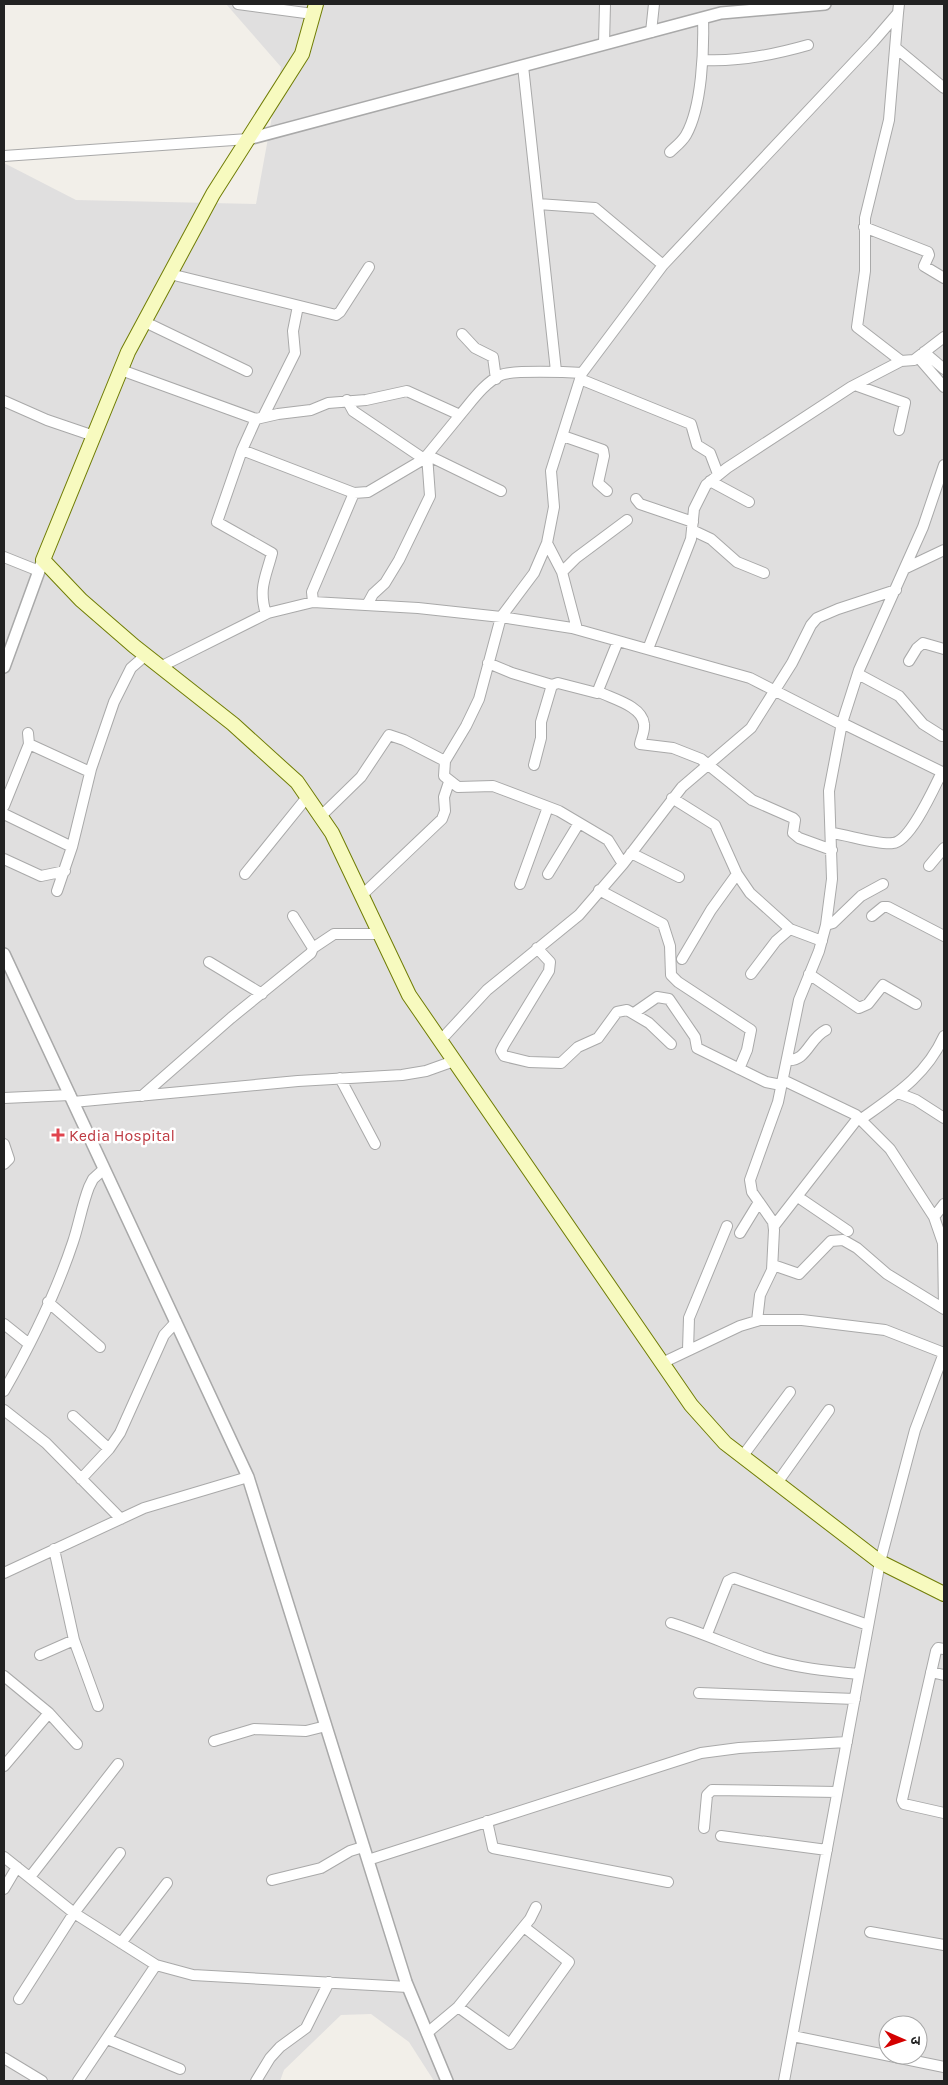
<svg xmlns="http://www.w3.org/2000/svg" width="948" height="2085" font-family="Karla,'Noto Sans Devanagari',sans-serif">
  <rect width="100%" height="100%" fill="#f2efe9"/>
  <path fill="#e0dfdf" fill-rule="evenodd" d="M226 4H944V2081H434L409 2042 371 2014 341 2015 284 2070 280 2081H4V163L76 200 256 204 281 67ZM888 2025H918V2055H888Z"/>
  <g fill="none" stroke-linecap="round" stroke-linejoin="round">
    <g stroke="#a9a9a9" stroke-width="12">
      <path id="minor" d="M238 4 313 14
        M898 13 889 120 865 218V271L857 327 901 361
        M651 32 654 4
        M604 44 605 4
        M896 48 944 88
        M703 60C739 62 773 55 808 45
        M523 66 556 371
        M670 152C675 147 682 142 686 135 702 107 704 50 703 18
        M4 156 248 139
        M538 204 595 208 663 265
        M864 227 928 252 929 255 924 266 944 278
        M170 274 336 315 340 312 369 267
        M145 322 247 371
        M462 334 475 348 493 357 496 379
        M924 352 944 369
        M918 357 944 387
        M121 370 256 419 242 450 217 522 272 553C266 577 258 588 266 614
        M582 373 663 265 873 42 898 13 899 4
        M580 379 691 424 697 445 710 453 718 474
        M855 385 905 403 899 430
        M347 400 353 411 424 459
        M4 401 47 420 94 436
        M460 415C472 401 484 383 501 375 511 370 568 372 582 373L551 471 554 507 547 543 534 573 501 617 479 699 466 726 445 761 444 776 458 787 493 786 559 811 608 840 623 864
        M263 417 295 353 293 331 298 306
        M256 419 278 414 311 410 328 403 366 400 407 391 460 415 424 459 368 492 354 493
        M563 436 603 450 604 456 598 483 607 491
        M242 450 354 493 312 592 313 602
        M427 455 501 491
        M710 481 749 502
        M636 499 640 504 693 522
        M692 530 711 539 737 562 764 573
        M547 543 562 572 577 629
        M4 557 39 571
        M906 568 944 550
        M562 572 576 558 627 520
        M367 605 373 594 385 583 399 560 430 496 427 455
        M648 649 691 539 694 509 706 485 727 468 851 387 901 361 914 360 944 337
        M909 661 917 648 923 643 944 649
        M488 663 512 673 552 685
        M162 666 268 613 313 602 418 608 501 617 572 628 750 678 842 725
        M858 674 899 696 923 724 942 736
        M599 692C613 699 642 706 644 724 645 731 641 738 640 744L673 748 701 759 752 800 793 818 795 820 793 833 799 838 832 850
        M842 723 944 773
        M28 733 29 744
        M534 765 541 738V722L552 685 558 683 597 693 618 641
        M672 798 715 825 737 874 750 893 790 929 822 941
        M4 806 29 744 90 772
        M4 814 72 847
        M321 816 361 777 389 735 404 740 445 761
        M832 833C848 835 878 845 893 843 910 842 934 788 942 772
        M631 853 679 877
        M4 859 41 876 65 871
        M929 866 944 848
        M245 874 308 796
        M548 874 579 823
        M520 884 548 807
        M599 890 663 924 670 946 671 975 678 982 751 1030 747 1050 739 1069
        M57 891 72 847 91 769 114 702 131 668 146 655
        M362 895 442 819 445 811 444 797 449 782
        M872 916 883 907H888L944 936
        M826 925 833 923 861 896 883 884
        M313 948 334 934H380
        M537 948 550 962 549 971 504 1045 501 1051 504 1056 529 1062 561 1063 578 1047 598 1038 617 1012 627 1010 649 1023 671 1044
        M682 959 711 910 737 874
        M209 962 262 994
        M751 974 776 941 790 929
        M809 974 859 1008 868 1004 883 985 916 1004
        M634 1013 657 997 669 999 695 1037 697 1048 766 1082 781 1085
        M440 1041 487 990 579 915 623 864 682 787 751 728 792 663 811 625 817 618 838 609 896 590
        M787 1060C807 1062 809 1038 826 1030
        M340 1078 375 1144
        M783 1080 856 1115 890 1149 934 1217 943 1243 944 1307
        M898 1093 916 1100 944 1118
        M142 1096 231 1018 311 953 313 948 293 916
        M4 1098 70 1095
        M73 1102 298 1081 402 1075 426 1071 454 1061
        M860 1120C895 1095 926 1076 944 1036
        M4 1144 9 1159 4 1164
        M798 1197 848 1231
        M934 1217 944 1204
        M774 1226 858 1118
        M740 1233 759 1202
        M773 1265 799 1274 831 1241 843 1240 857 1248 887 1274 944 1309
        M48 1302 100 1347
        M757 1321 760 1295 772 1270 774 1230 773 1222 752 1192 750 1180 778 1102 799 1000 819 951 826 925 832 879 829 791 842 723 859 670 923 527 944 465
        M4 1324 29 1344
        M688 1350 689 1318 727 1226
        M662 1363 740 1326 760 1320H802L885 1330 944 1353
        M4 1391C31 1344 56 1293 73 1242 79 1224 82 1205 89 1187L93 1179 104 1169
        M4 1410 46 1443 121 1519
        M73 1416 109 1449
        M742 1457 790 1392
        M81 1479 109 1449 120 1433 164 1335 176 1322
        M777 1483 829 1410
        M54 1549 74 1640 98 1706
        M4 1573 144 1508 248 1477
        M671 1623C703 1633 733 1647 765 1658 796 1668 827 1671 859 1674
        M707 1634 728 1581 734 1578 868 1625
        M944 1649 938 1648 936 1651 902 1800 904 1804 944 1813
        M40 1655 74 1640
        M931 1672 944 1675
        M4 1676 49 1713 4 1766
        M699 1693 855 1699
        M49 1713 77 1744
        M214 1741 254 1729 306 1731 326 1726
        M487 1821 493 1848 668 1882
        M704 1828 707 1795 712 1790 837 1792
        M721 1836 827 1850
        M4 1857 74 1913 156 1965 193 1975 211 1976 408 1987
        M368 1860 701 1753 739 1748 847 1742
        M30 1877 118 1764
        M272 1880 321 1868 350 1851 363 1847
        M4 1889 17 1867
        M870 1932 944 1945
        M121 1943 167 1883
        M19 1999 74 1913 120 1853
        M458 2007 510 2044 569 1962 524 1927
        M427 2033 458 2007 530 1919 536 1907
        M793 2036 944 2067
        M107 2039 180 2069
        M4 2058 42 2081
        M78 2081 156 1965
        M256 2081 270 2058 280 2047 306 2028 329 1982
        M784 2081 880 1562 915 1430 944 1353"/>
    </g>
    <g stroke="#a9a9a9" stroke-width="14">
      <path id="tertiary" d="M248 139 721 13 825 4
        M4 667 43 560
        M4 954 248 1477 406 1982 447 2081"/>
    </g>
    <g stroke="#707d05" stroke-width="16">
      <path id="secondary" d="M316 4 302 54 213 194 128 352 43 560 81 600 134 646 233 724 297 782 332 833 409 995 691 1405 725 1443 880 1562 944 1594"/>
    </g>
    <use href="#minor" stroke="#fff" stroke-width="10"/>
    <use href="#tertiary" stroke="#fff" stroke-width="11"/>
    <use href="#secondary" stroke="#f7fabf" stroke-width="14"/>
  </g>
  <path fill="#e0444e" stroke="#fff" stroke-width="2" d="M55.5 1127.5h5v5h5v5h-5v5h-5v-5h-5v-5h5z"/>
  <g text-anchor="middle" stroke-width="5" stroke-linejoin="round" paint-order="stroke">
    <g font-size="16" fill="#be3a42" stroke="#fff" text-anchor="start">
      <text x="69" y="1141">Kedia Hospital</text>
    </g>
  </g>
  <rect width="948" height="2085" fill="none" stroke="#222222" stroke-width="10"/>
  <g transform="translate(903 2040) rotate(92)"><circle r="24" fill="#ffffff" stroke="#a7a7a7"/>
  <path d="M0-4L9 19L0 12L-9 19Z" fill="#d40000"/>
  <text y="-8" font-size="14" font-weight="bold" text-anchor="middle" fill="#222222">उ</text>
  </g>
</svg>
